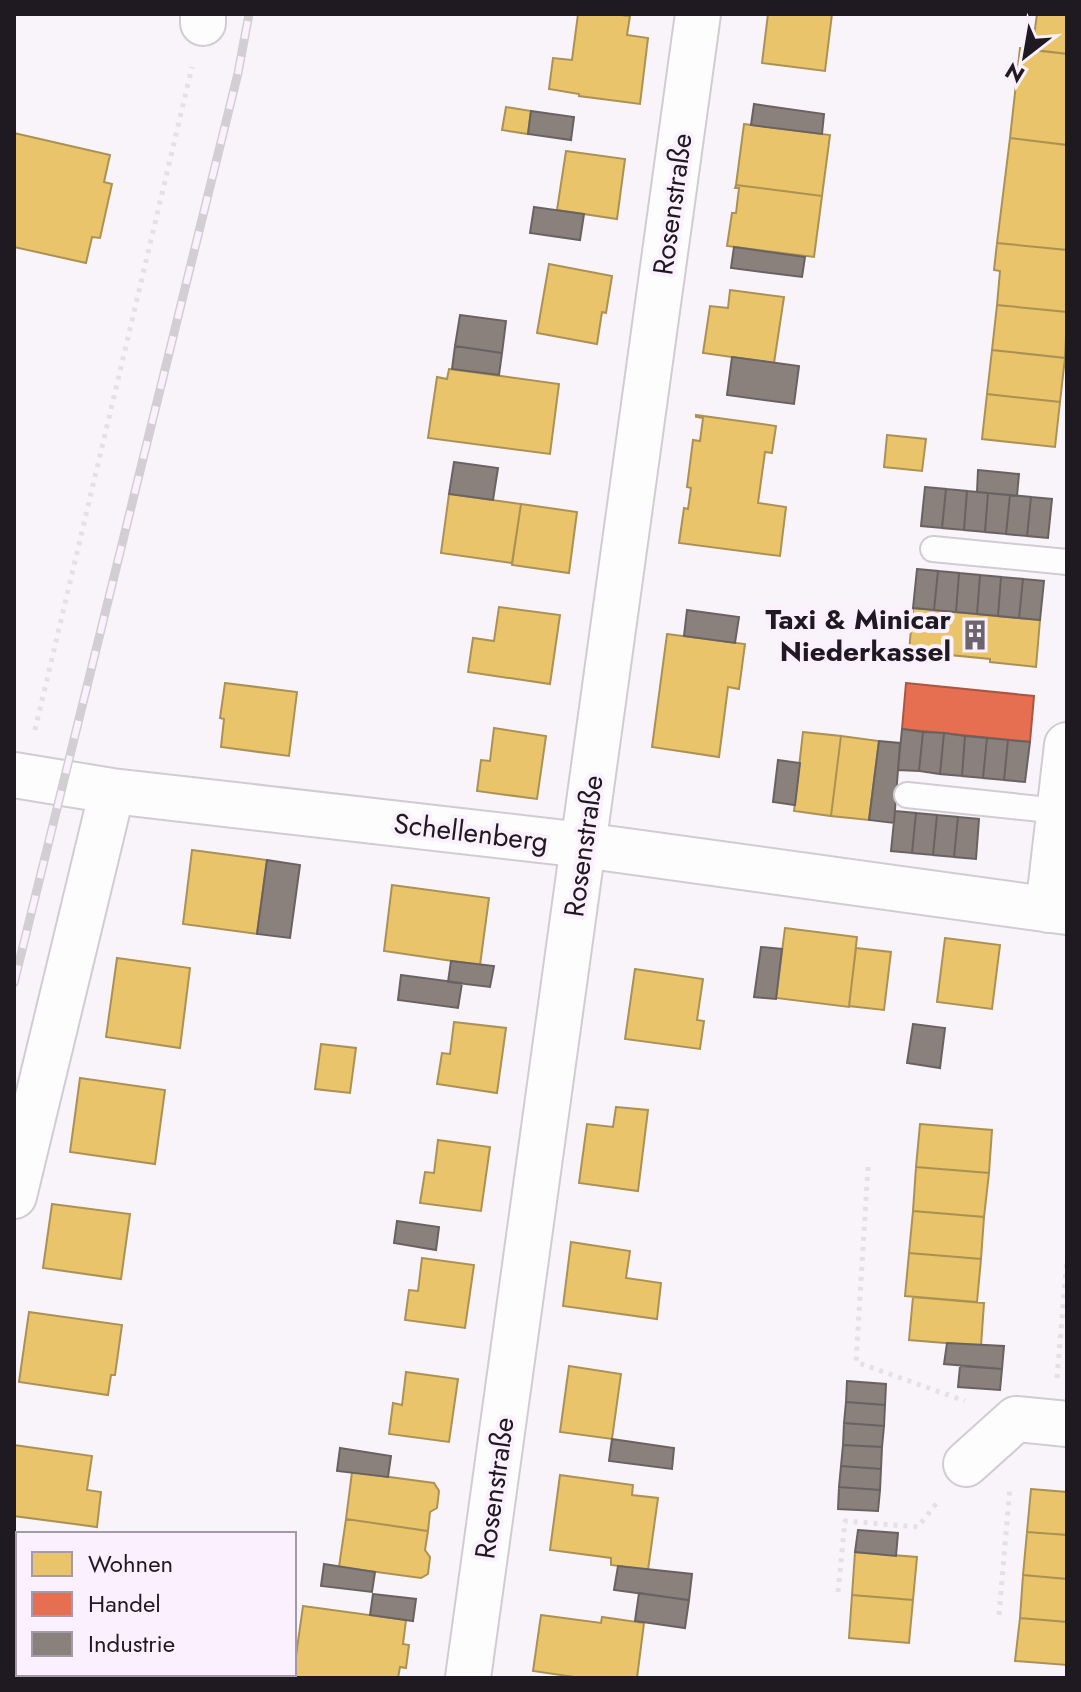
<svg xmlns="http://www.w3.org/2000/svg" width="1081" height="1692" font-family="Jost,sans-serif">
  <rect width="100%" height="100%" fill="#f9f4fa"/>
  <path fill="#e9c46a" stroke="#ac9154" stroke-width="2" d="M578 14H611L630 16 627 35 648 38 640 104 579 96V94L549 89 553 58 572 60Z
    M768 14H832L825 71 762 63Z
    M1037 14H1067V54L1032 50Z
    M1020 48 1067 54V145L1010 138Z
    M506 107 531 111 528 134 502 130Z
    M744 124 830 135 822 196 736 185Z
    M14 133 110 155 104 182 112 184 100 238 92 237 86 263 14 247Z
    M1010 138 1067 145V250L997 243Z
    M566 151 625 159 617 219 557 210Z
    M736 185 822 196 814 257 727 246 732 213H736L739 188H735Z
    M997 243 1067 250V312L997 305 1000 271 994 270Z
    M549 264 612 276 606 313 602 312 597 344 537 333Z
    M730 290 784 297 774 363 703 353 710 306 728 308Z
    M997 305 1067 312 1065 358 992 350Z
    M992 350 1065 358 1060 402 987 394Z
    M449 369 559 384 550 454 428 438 437 377 447 379Z
    M987 394 1060 402 1055 447 982 439Z
    M696 415 776 426 772 453 765 452 758 503 786 507 780 556 679 543 684 508 688 509 691 488 687 487 693 440 700 441 703 418 696 417Z
    M887 435 926 439 922 471 884 467Z
    M449 494 521 504 512 563 441 553Z
    M521 504 577 512 569 573 512 565Z
    M499 607 560 615 550 684 468 672 473 638 494 641Z
    M913 608 1040 620 1036 667 990 662V659L909 651Z
    M667 634 745 644 739 689 728 687 719 757 652 747Z
    M225 683 297 692 289 756 221 747 224 719 220 718Z
    M494 728 546 736 537 799 477 791 481 760 490 761Z
    M803 732 841 736 831 816 794 811Z
    M841 736 879 741 869 820 831 816Z
    M192 850 267 860 257 934 183 924Z
    M392 885 489 898 480 965 384 951Z
    M785 928 857 937 849 1007 776 998Z
    M945 938 1000 945 992 1009 937 1002Z
    M856 948 891 952 884 1010 849 1006Z
    M117 958 190 968 180 1048 106 1037Z
    M635 969 703 979 697 1020 704 1021 700 1049 625 1039Z
    M454 1022 506 1028 497 1093 437 1084 442 1053 450 1054Z
    M321 1044 356 1048 350 1093 315 1089Z
    M80 1078 165 1090 155 1164 70 1152Z
    M616 1107 648 1110 638 1191 579 1183 587 1124 613 1127Z
    M920 1124 992 1130 989 1173 916 1167Z
    M438 1140 490 1147 481 1211 420 1203 425 1172 434 1173Z
    M916 1167 989 1173 984 1217 913 1211Z
    M52 1204 130 1214 121 1279 43 1268Z
    M913 1211 984 1217 981 1259 909 1253Z
    M571 1242 630 1251 626 1278 661 1283 657 1319 563 1306Z
    M909 1253 981 1259 977 1302 905 1296Z
    M422 1258 474 1265 465 1328 405 1320 409 1290 418 1291Z
    M913 1297 984 1303 981 1346 909 1340Z
    M29 1312 122 1325 115 1375H111L108 1395 19 1382Z
    M569 1366 621 1374 612 1439 560 1432Z
    M406 1372 458 1379 449 1442 389 1434 393 1403 402 1405Z
    M14 1445 92 1456 87 1490 101 1492 97 1527 14 1516Z
    M352 1472 434 1483 439 1491 437 1508 430 1512 428 1531 346 1519Z
    M560 1475 633 1485 632 1495 658 1498 648 1570 611 1565V1558L550 1550Z
    M1031 1489 1067 1492V1535L1027 1532Z
    M346 1519 428 1531 425 1550 430 1557 428 1574 421 1578 339 1567Z
    M1027 1532 1067 1535V1579L1023 1575Z
    M855 1552 917 1557 913 1600 852 1595Z
    M14 1566H18V1613H14Z
    M1023 1575 1067 1579V1622L1020 1618Z
    M852 1595 913 1600 909 1643 849 1638Z
    M303 1606 406 1620 403 1644 409 1645 406 1668 400 1667 398 1678 293 1677Z
    M14 1613H18V1661L14 1660Z
    M541 1615 601 1623 602 1617 644 1623 637 1678H581L533 1671Z
    M1020 1618 1067 1622V1665L1015 1661Z"/>
  <path fill="#e76f51" stroke="#ab5643" stroke-width="2" d="M906 683 1034 696 1030 742 902 729Z"/>
  <path fill="#8a817c" stroke="#6a6261" stroke-width="2" d="M754 104 824 114 822 134 751 125Z
    M531 111 574 117 571 140 528 134Z
    M534 207 584 214 580 240 530 233Z
    M734 247 805 257 802 277 731 268Z
    M460 315 506 321 502 353 455 346Z
    M455 346 502 353 499 375 452 369Z
    M732 357 799 366 794 404 727 395Z
    M454 462 498 468 493 500 449 494Z
    M978 470 1019 474 1017 496 977 492Z
    M925 487 946 489 942 528 921 526Z
    M946 489 967 491 964 530 942 528Z
    M967 491 988 493 985 532 964 530Z
    M988 493 1010 495 1006 534 985 532Z
    M1010 495 1031 497 1027 536 1006 534Z
    M1031 497 1052 499 1048 538 1027 536Z
    M917 569 938 571 934 610 913 608Z
    M938 571 959 573 956 612 934 610Z
    M959 573 980 575 977 614 956 612Z
    M980 575 1001 577 998 616 977 614Z
    M1001 577 1023 579 1019 618 998 616Z
    M1023 579 1044 581 1040 620 1019 618Z
    M687 610 739 617 735 643 684 636Z
    M902 729 923 732 919 771 898 770Z
    M923 732 944 733 940 774 919 771Z
    M944 733 965 736 962 776 940 774Z
    M965 736 987 738 983 778 962 776Z
    M987 738 1008 740 1004 780 983 778Z
    M1008 740 1030 742 1025 782 1004 780Z
    M879 741 900 743 894 823 869 820Z
    M778 760 800 763 795 805 773 802Z
    M895 811 916 813 912 853 891 851Z
    M916 813 937 815 933 855 912 853Z
    M937 815 958 817 954 857 933 855Z
    M958 817 979 819 976 859 954 857Z
    M267 860 300 865 290 938 257 934Z
    M761 947 782 949 776 999 754 997Z
    M451 961 494 966 490 987 448 982Z
    M401 975 462 983 458 1008 398 1000Z
    M913 1024 945 1028 940 1068 907 1063Z
    M397 1221 439 1227 436 1250 394 1243Z
    M947 1343 1004 1346 1002 1369 944 1364Z
    M960 1366 1002 1369 1000 1390 958 1387Z
    M847 1381 886 1384 885 1405 846 1402Z
    M846 1402 885 1405 884 1426 844 1423Z
    M844 1423 884 1426 882 1447 843 1445Z
    M612 1439 674 1448 672 1469 609 1461Z
    M843 1445 882 1447 881 1469 841 1466Z
    M340 1448 391 1456 388 1477 337 1471Z
    M841 1466 881 1469 880 1490 839 1487Z
    M839 1487 880 1490 878 1511 838 1509Z
    M858 1530 898 1533 896 1556 855 1552Z
    M324 1564 375 1572 372 1592 321 1586Z
    M618 1566 692 1574 689 1600 614 1590Z
    M639 1593 689 1600 685 1628 635 1621Z
    M373 1594 416 1599 413 1621 370 1615Z"/>
  <g fill="none" stroke-linecap="round" stroke-linejoin="round">
    <g stroke="#d1ccd2" stroke-width="28">
      <path id="lane" d="M933 549 1067 562
        M907 795 1059 811"/>
    </g>
    <g stroke="#d1ccd2" stroke-width="48">
      <path id="street" d="M203 23V14
        M14 775 112 791 583 845 1067 912
        M1048 910 1067 745
        M14 1196 112 791
        M966 1464 1016 1419 1067 1424
        M468 1678 698 14"/>
    </g>
    <path stroke="#e3e1e3" stroke-width="5" stroke-dasharray="4 6" stroke-linecap="butt" d="M35 730 192 67
      M868 1167 856 1362 965 1401
      M1057 1378 1067 1258
      M838 1592 845 1521 918 1527 939 1500
      M999 1615 1010 1487"/>
    <use href="#lane" stroke="#fefdfe" stroke-width="24"/>
    <use href="#street" stroke="#fefdfe" stroke-width="44"/>
    <g stroke="#d1cfd2" stroke-width="9">
      <path id="rail" d="M14 983 238 73 249 14"/>
    </g>
    <use href="#rail" stroke="#faf0fe" stroke-width="6" stroke-dasharray="18" stroke-linecap="butt"/>
  </g>
  <defs>
    <g id="building-bare" transform="scale(2.4)"><path d="M-4-6H4V6H1V3H-1V6H-4ZM-2.5-4.3h1.7v1.8h-1.7ZM.8-4.3h1.7v1.8H.8ZM-2.5-1h1.7V.8h-1.7ZM.8-1h1.7V.8H.8Z" fill="#6b666d" stroke="#faf0fe" stroke-width="2.5" paint-order="stroke"/></g>
  </defs>
  <g fill-rule="evenodd">
    <use href="#building-bare" x="975" y="635"/>
  </g>
  <g text-anchor="middle" stroke-width="8" stroke-linejoin="round" paint-order="stroke">
    <g font-size="28" fill="#1f1a21" stroke="#faf0fe">
      <text transform="translate(672 204) rotate(-82)" y="10">Rosenstraße</text>
      <text transform="translate(471 832) rotate(7)" y="10">Schellenberg</text>
      <text transform="translate(583 846) rotate(-82)" y="10">Rosenstraße</text>
      <text transform="translate(494 1488) rotate(-82)" y="10">Rosenstraße</text>
    </g>
    <g font-size="28" font-weight="bold" fill="#1f1a21" stroke="#faf0fe" text-anchor="end">
      <text x="951" y="629">Taxi &amp; Minicar<tspan x="951" dy="32">Niederkassel</tspan></text>
    </g>
  </g>
  <rect width="1081" height="1692" fill="none" stroke="#1f1a21" stroke-width="32"/>
  <rect x="16" y="1532" width="280" height="144" fill="#faf0fe" stroke="#a29aa6" stroke-width="2"/>
  <rect x="32" y="1552" width="40" height="24" fill="#e9c46a" stroke="#a29aa6" stroke-width="2"/>
  <text x="88" y="1572" font-size="24" fill="#1f1a21">Wohnen</text>
  <rect x="32" y="1592" width="40" height="24" fill="#e76f51" stroke="#a29aa6" stroke-width="2"/>
  <text x="88" y="1612" font-size="24" fill="#1f1a21">Handel</text>
  <rect x="32" y="1632" width="40" height="24" fill="#8a817c" stroke="#a29aa6" stroke-width="2"/>
  <text x="88" y="1652" font-size="24" fill="#1f1a21">Industrie</text>
  <g transform="translate(1025 56) rotate(211)" stroke="#faf0fe" stroke-width="6" paint-order="stroke">
  <path d="M0-6L14 30L0 20L-14 30Z" fill="#1f1a21"/>
  <text y="-12" font-size="22" font-weight="bold" text-anchor="middle" fill="#1f1a21">N</text>
  </g>
</svg>
